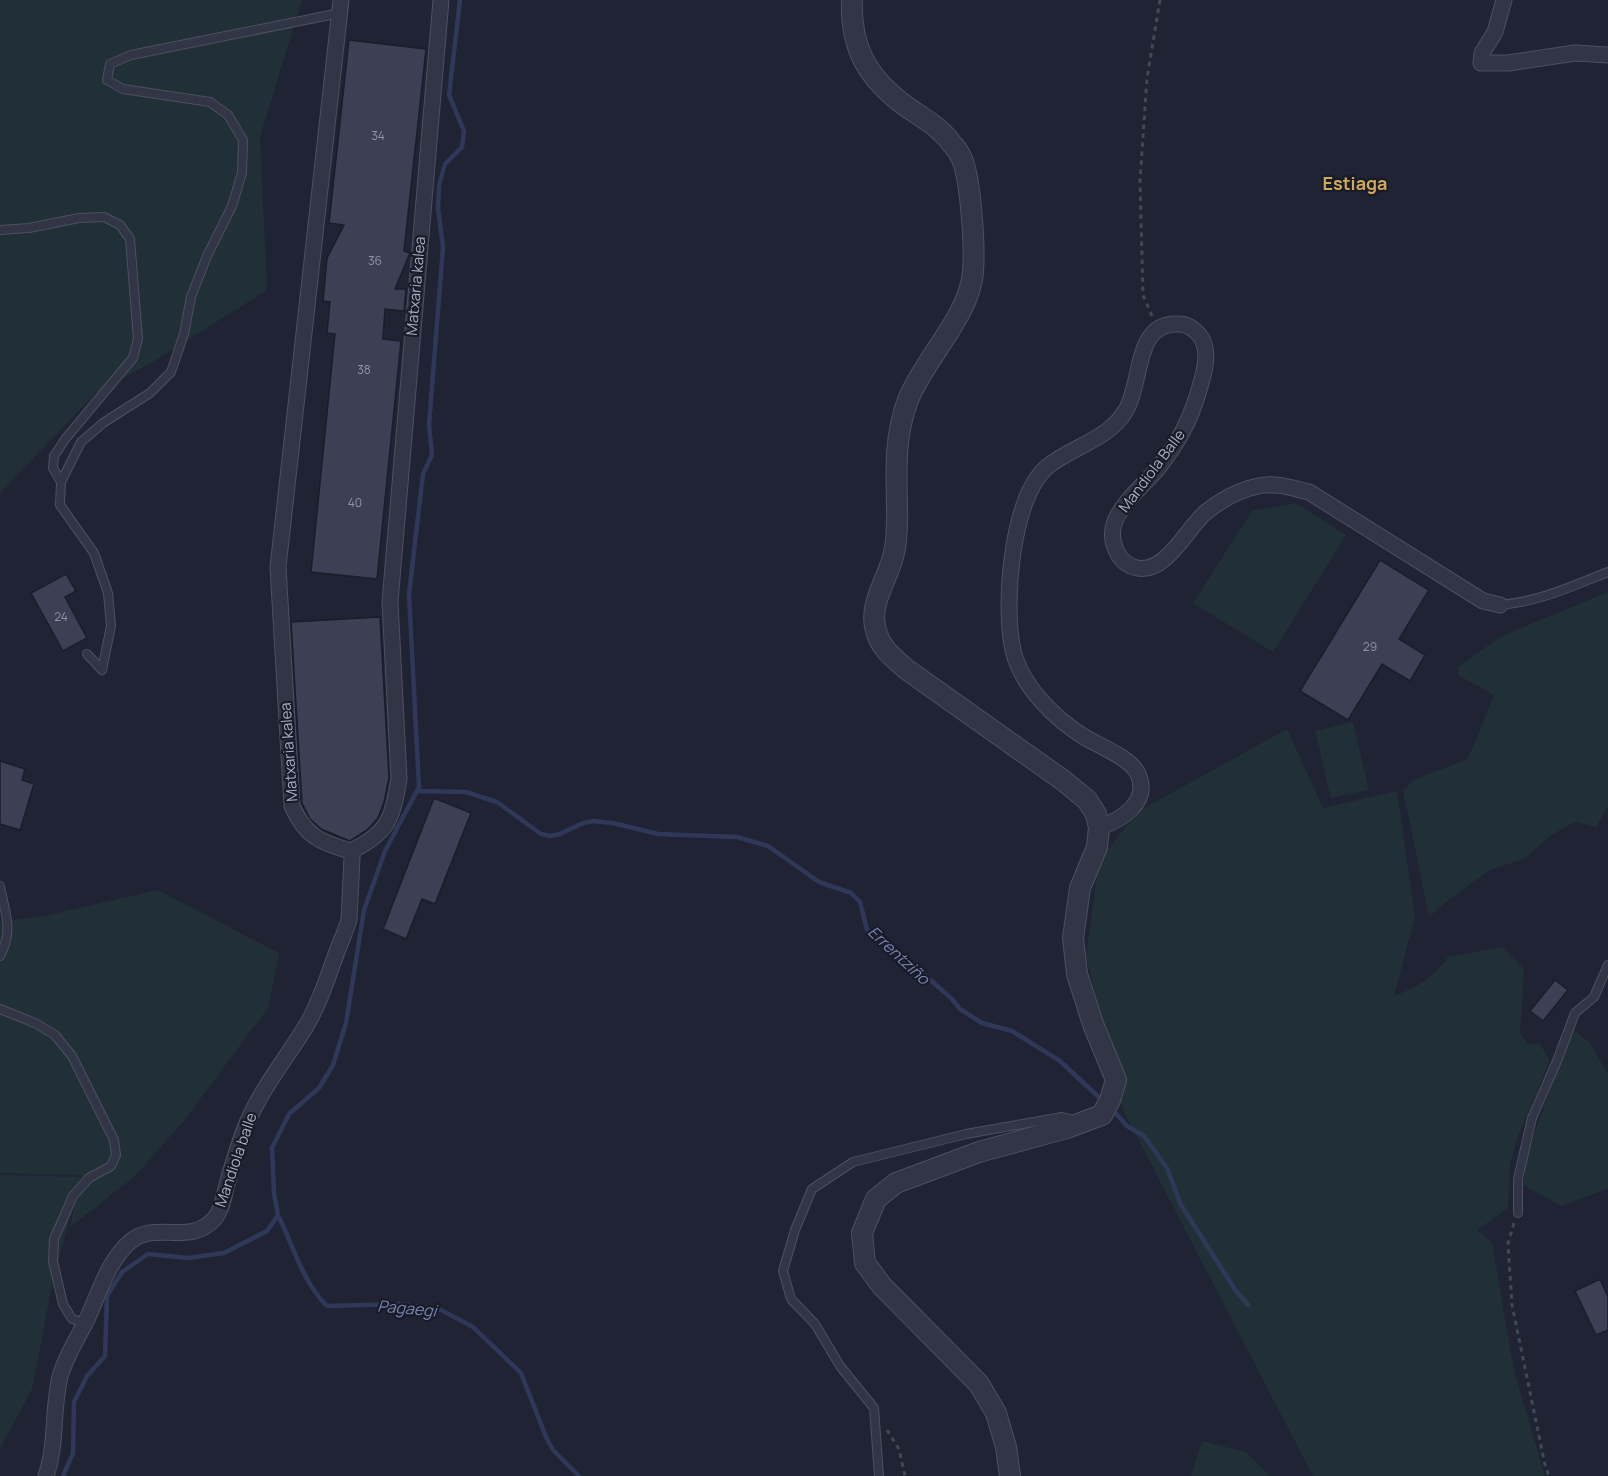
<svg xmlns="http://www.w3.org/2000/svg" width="1608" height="1476" font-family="Manrope,sans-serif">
  <rect width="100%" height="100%" fill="#1f2334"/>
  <path fill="#213036" d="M0 0H302L260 137 267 290 151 363 97 392 0 493Z
    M1296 503 1346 535 1273 652 1193 603 1252 511Z
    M1608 592V806L1596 827 1575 822 1551 835 1524 859 1490 870 1451 898 1429 917 1403 790 1413 780 1468 759 1494 695 1458 675V667L1500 637Z
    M1353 722 1369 790 1331 798 1315 731Z
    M1287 729 1323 808 1397 791 1415 917 1394 996C1416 988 1434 977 1448 957L1502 947 1524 969 1520 1033 1528 1045 1539 1043 1550 1060 1518 1136 1510 1163 1508 1208 1477 1230 1492 1242 1514 1371 1545 1476H1313L1123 1110 1086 956 1099 860 1139 811Z
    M158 890 279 953 268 1008 183 1122 134 1177 70 1227 78 1190 53 1280 32 1389 0 1449V1175L82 1177V1175L0 1173V922L44 916Z
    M1573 1029 1589 1042 1608 1074V1190L1607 1189 1561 1206 1523 1185 1529 1147Z
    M1202 1441 1246 1452 1270 1476H1191Z"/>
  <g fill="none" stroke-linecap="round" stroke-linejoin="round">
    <path stroke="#30385a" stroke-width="4.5" d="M417 791 466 792 497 802 541 834 550 836 560 834 583 823 593 821 613 823 658 834 737 837 768 846 819 882 851 893 860 902 867 930 906 964 920 971 951 998 960 1009 982 1023 1012 1031 1060 1061 1103 1101
      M1111 1108 1127 1126 1144 1136 1167 1168 1181 1205 1236 1291 1248 1305
      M278 1215C293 1245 302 1281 327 1306L400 1304 441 1310 473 1327 521 1373 546 1437 553 1450 579 1476
      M63 1476 73 1453 74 1402 87 1376 105 1356 107 1296 122 1272 148 1254 188 1258 224 1253 267 1231 278 1215 274 1193 272 1148 289 1114 319 1088 333 1065 346 1023 364 910 385 851 419 787 409 594 423 474 432 455 429 425 443 247 438 208 439 185 445 164 462 147 464 131 449 95 460 0"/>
  </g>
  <path fill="#3b4055" stroke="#1a1d2b" stroke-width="1.5" d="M349 40 426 49 404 251 410 253 395 289H406L404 311 385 309 383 339 401 341 377 579 311 572 335 334 327 333 330 302 323 301 327 258 344 225 329 223Z
    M1380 560 1429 590 1399 639 1425 655 1410 681 1382 664 1348 720 1300 691Z
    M66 574 76 591 65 597 87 638 63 651 31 593Z
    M380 617 389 778 384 802 378 818 367 830 350 841 321 829 310 819 302 803 291 622Z
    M0 761 25 769 22 780 34 784 20 830 0 824Z
    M434 798 471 813 435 904 422 899 406 939 383 929Z
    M1555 980 1568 990 1543 1021 1530 1011Z
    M1600 1279 1608 1297V1330L1596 1335 1575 1291Z"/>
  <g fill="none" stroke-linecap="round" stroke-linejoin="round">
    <g stroke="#4c5060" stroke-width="10">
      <path id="service" d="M0 230 29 228 79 218 104 217 120 225 130 239 138 339 133 358 66 438 54 456 53 468 61 482
        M1500 605C1538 602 1573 586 1608 572
        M87 654 102 670 111 626 108 593 94 553 60 505 61 482 81 442 103 423 150 393 171 372 184 334 191 297 207 256 232 206 242 173 243 140 228 115 210 102 123 89 107 80 110 64 131 55 340 13
        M0 886C5 914 14 929 0 956
        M0 1009 35 1023 55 1035 72 1056 114 1140 116 1155 111 1166 89 1178 73 1196 54 1239 53 1261 63 1304 72 1319 85 1323
        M1518 1213V1179L1532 1118 1557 1061 1575 1013 1594 997 1608 965
        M879 1476 874 1408 840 1366 815 1324 791 1299 783 1271 795 1230 812 1189 853 1162 966 1134 1062 1117 1075 1120"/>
    </g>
    <g stroke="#4c5060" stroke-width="17">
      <path id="minor" d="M341 0 278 567 292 806C305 836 321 843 351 851 388 833 392 820 399 779L390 602 441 0
        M1504 0 1495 32 1482 53 1481 63H1508L1575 53 1608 55
        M1099 828C1120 820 1151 803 1138 774 1132 759 1100 746 1086 738 1056 720 1021 686 1013 650 1003 606 1011 498 1047 467 1072 446 1109 440 1126 410 1143 381 1134 321 1179 324 1190 324 1201 334 1204 344 1209 358 1203 376 1199 390 1190 421 1179 441 1159 467 1145 484 1124 500 1115 521 1108 539 1117 564 1137 568 1166 574 1187 528 1206 512 1221 500 1239 490 1258 486 1275 482 1292 488 1309 492L1483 601 1500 605
        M46 1476C57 1445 52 1410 60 1377 65 1357 78 1338 87 1319 99 1294 108 1260 131 1241 157 1220 190 1247 215 1218 223 1208 224 1195 227 1184 233 1163 239 1143 247 1123 262 1088 286 1059 306 1026 323 998 331 964 344 934L349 920 352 857 351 851"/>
    </g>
    <g stroke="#4c5060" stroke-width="22">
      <path id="tertiary" d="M852 0C850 48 868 79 907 107 923 118 941 128 952 144 956 148 960 154 962 159 971 181 975 247 973 272 970 315 924 359 908 400 895 434 896 468 897 503 897 519 898 536 894 553 889 577 870 601 875 626 878 646 892 657 906 669L1064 781 1087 800 1096 814 1099 828 1097 847 1080 888 1073 938 1077 974 1093 1024 1116 1080 1110 1100 1102 1115 1067 1128 979 1152 896 1183 876 1199 862 1233 865 1263 882 1286 979 1384 996 1413 1006 1447 1010 1476"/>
    </g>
    <path stroke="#3e4b53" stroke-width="3" stroke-dasharray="4.5 4.5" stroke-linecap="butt" d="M1152 316 1143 295 1140 181 1147 78 1160 0
      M1514 1223 1508 1244 1512 1305 1545 1465 1549 1476
      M887 1430 899 1449 905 1476"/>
    <use href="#service" stroke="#323545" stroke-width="8"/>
    <use href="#minor" stroke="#323545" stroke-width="15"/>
    <use href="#tertiary" stroke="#323545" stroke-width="20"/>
  </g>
  <g text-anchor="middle" stroke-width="4.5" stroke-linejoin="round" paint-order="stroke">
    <g font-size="12" fill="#8f93a8">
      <text x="378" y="140">34</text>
      <text x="375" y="265">36</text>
      <text x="364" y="374">38</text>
      <text x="355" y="507">40</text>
      <text x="61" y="621">24</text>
      <text x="1370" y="651">29</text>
    </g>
    <g font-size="15" fill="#abafc3" stroke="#181b29">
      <text transform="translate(416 286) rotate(-85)" y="5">Matxaria kalea</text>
      <text transform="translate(1152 471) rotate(-53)" y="5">Mandiola Balle</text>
      <text transform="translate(289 752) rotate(-94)" y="5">Matxaria kalea</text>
      <text transform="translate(236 1160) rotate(-71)" y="5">Mandiola balle</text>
    </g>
    <g font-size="16" font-style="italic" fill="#7b85b0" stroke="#181b29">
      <text transform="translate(899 955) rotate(43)" y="6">Errentziño</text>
      <text transform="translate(407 1308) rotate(5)" y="6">Pagaegi</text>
    </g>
    <g font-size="18" font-weight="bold" fill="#d1a958" stroke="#181b29">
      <text x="1355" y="190">Estiaga</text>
    </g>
  </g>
</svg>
